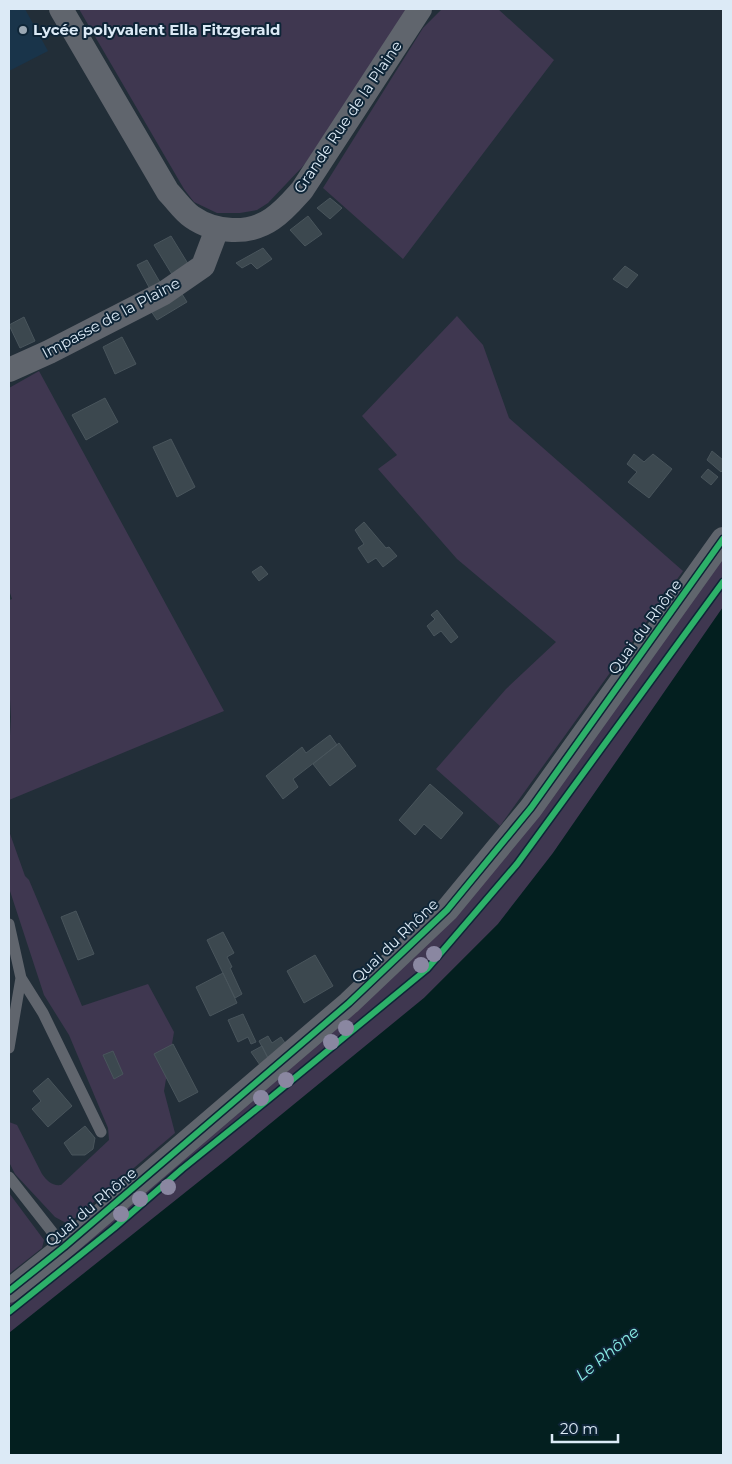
<svg xmlns="http://www.w3.org/2000/svg" width="732" height="1464" font-family="Montserrat,sans-serif">
  <rect width="100%" height="100%" fill="#222e38"/>
  <path fill="#19344a" d="M9 9H25L48 51 9 71Z"/>
  <path fill="#3f3750" d="M79 9H410L305 164 268 203 257 210 240 213H217L194 202 184 189Z
    M442 9H498L554 60 403 259 323 188 423 28Z
    M457 316 483 345 509 418 683 571 500 826 436 769 506 689 556 642 457 559 378 469 397 455 362 416Z
    M39 371 224 711 9 800V754L11 717 9 682V600L12 599 9 590V388Z
    M723 554V607L553 853 498 924 424 998 226 1160 9 1333V1302L370 998Z
    M9 831 25 876 29 880 82 1006 148 984 174 1032 164 1091 175 1133 68 1224 55 1217 15 1174 9 1162V1122L17 1125 42 1174C47 1181 52 1186 61 1185L109 1140 108 1128 69 1035 44 995 9 888Z
    M9 1193 44 1240 42 1248 9 1274Z"/>
  <path fill="#031f1f" d="M723 607V1455H9V1333L226 1160 424 998 498 924 553 853Z"/>
  <path fill="#3c484f" stroke="#49555c" d="M330 198 342 208 330 219 317 208Z
    M308 216 322 234 305 246 290 230Z
    M171 236 190 267 173 276 154 245Z
    M263 248 272 259 257 269 251 263 242 268 236 263Z
    M147 260 161 284 150 289 137 265Z
    M625 266 638 275 627 288 613 279Z
    M182 294 187 302 157 320 151 311Z
    M24 317 35 341 20 348 9 325Z
    M122 337 136 364 115 374 103 347Z
    M105 398 118 422 86 440 72 415Z
    M171 439 195 487 177 497 153 447Z
    M712 451 723 460V470L721 472 707 460Z
    M634 454 644 462 653 454 672 469 649 498 628 482 637 472 627 464Z
    M708 469 718 477 711 485 701 477Z
    M364 522 386 548 389 547 397 556 383 567 376 558 368 563 358 548 364 544 355 530Z
    M261 566 268 574 259 581 252 572Z
    M437 610 458 637 451 643 441 631 434 636 427 626 435 619 431 615Z
    M330 735 337 745 293 779 298 787 283 799 266 776 302 747 306 753Z
    M339 743 356 766 330 786 313 764Z
    M430 784 463 813 441 839 424 824 415 835 399 820Z
    M76 911 94 954 78 960 61 917Z
    M223 932 234 953 227 957 232 967 230 968 242 994 235 998 207 940Z
    M315 955 333 986 304 1003 287 971Z
    M223 973 237 1003 210 1016 196 987Z
    M243 1014 256 1042 251 1044 248 1037 238 1042 228 1020Z
    M268 1036 272 1043 281 1037 285 1043 268 1058 259 1041Z
    M173 1044 198 1092 179 1102 154 1054Z
    M262 1046 268 1058 260 1065 251 1052Z
    M113 1051 123 1074 114 1079 103 1055Z
    M48 1078 72 1106 48 1127 32 1109 41 1101 33 1091Z
    M85 1126 95 1138 93 1149 85 1155H72L64 1143Z"/>
  <g fill="none" stroke-linecap="round" stroke-linejoin="round">
    <path stroke="#60656d" stroke-width="11" d="M9 924 21 978 9 1048
      M21 978 43 1013 101 1132
      M9 1177 64 1247"/>
    <path stroke="#60656d" stroke-width="24" d="M61 9 168 192C176 200 183 211 192 217 215 233 249 235 272 219 284 211 293 200 302 190L420 9
      M9 370 49 352 164 293 203 266 217 229
      M9 1291 64 1247 349 1003 447 910 531 808 723 539"/>
    <g stroke="#0e2537" stroke-width="9">
      <path id="cycleway" d="M9 1291 64 1247 349 1003 447 910 531 808 723 539
        M9 1312 114 1228 182 1169 269 1099 427 969 517 864 723 582"/>
    </g>
    <use href="#cycleway" stroke="#2db169" stroke-width="6"/>
  </g>
  <g fill="#8a87a1">
    <circle cx="434" cy="954" r="8"/>
    <circle cx="421" cy="965" r="8"/>
    <circle cx="346" cy="1028" r="8"/>
    <circle cx="331" cy="1042" r="8"/>
    <circle cx="286" cy="1080" r="8"/>
    <circle cx="261" cy="1098" r="8"/>
    <circle cx="168" cy="1187" r="8"/>
    <circle cx="140" cy="1199" r="8"/>
    <circle cx="121" cy="1214" r="8"/>
  </g>
  <circle fill="#9ba8b4" stroke="#0e2537" stroke-width="2" cx="23" cy="30" r="5"/>
  <g text-anchor="middle" stroke-width="4" stroke-linejoin="round" paint-order="stroke">
    <g font-size="15" font-weight="bold" fill="#dceaf6" stroke="#0e2537" text-anchor="start">
      <text x="33" y="35">Lycée polyvalent Ella Fitzgerald</text>
    </g>
    <g font-size="15" fill="#dceaf6" stroke="#0e2537">
      <text transform="translate(348 117) rotate(-56)" y="5">Grande Rue de la Plaine</text>
      <text transform="translate(111 318) rotate(-28)" y="5">Impasse de la Plaine</text>
      <text transform="translate(645 627) rotate(-54)" y="5">Quai du Rhône</text>
      <text transform="translate(395 941) rotate(-44)" y="5">Quai du Rhône</text>
      <text transform="translate(91 1207) rotate(-40)" y="5">Quai du Rhône</text>
    </g>
    <g font-size="16" font-style="italic" fill="#88eae3" stroke="#0e2537">
      <text transform="translate(607 1353) rotate(-39)" y="6">Le Rhône</text>
    </g>
  </g>
  <rect width="732" height="1464" fill="none" stroke="#dceaf6" stroke-width="20"/>
  <path d="M552 1434v8h66v-8" fill="none" stroke="#dceaf6" stroke-width="2.5"/>
  <text x="560" y="1434" font-size="15" fill="#dceaf6" stroke="#0e2537" stroke-width="4" paint-order="stroke">20 m</text>
</svg>
